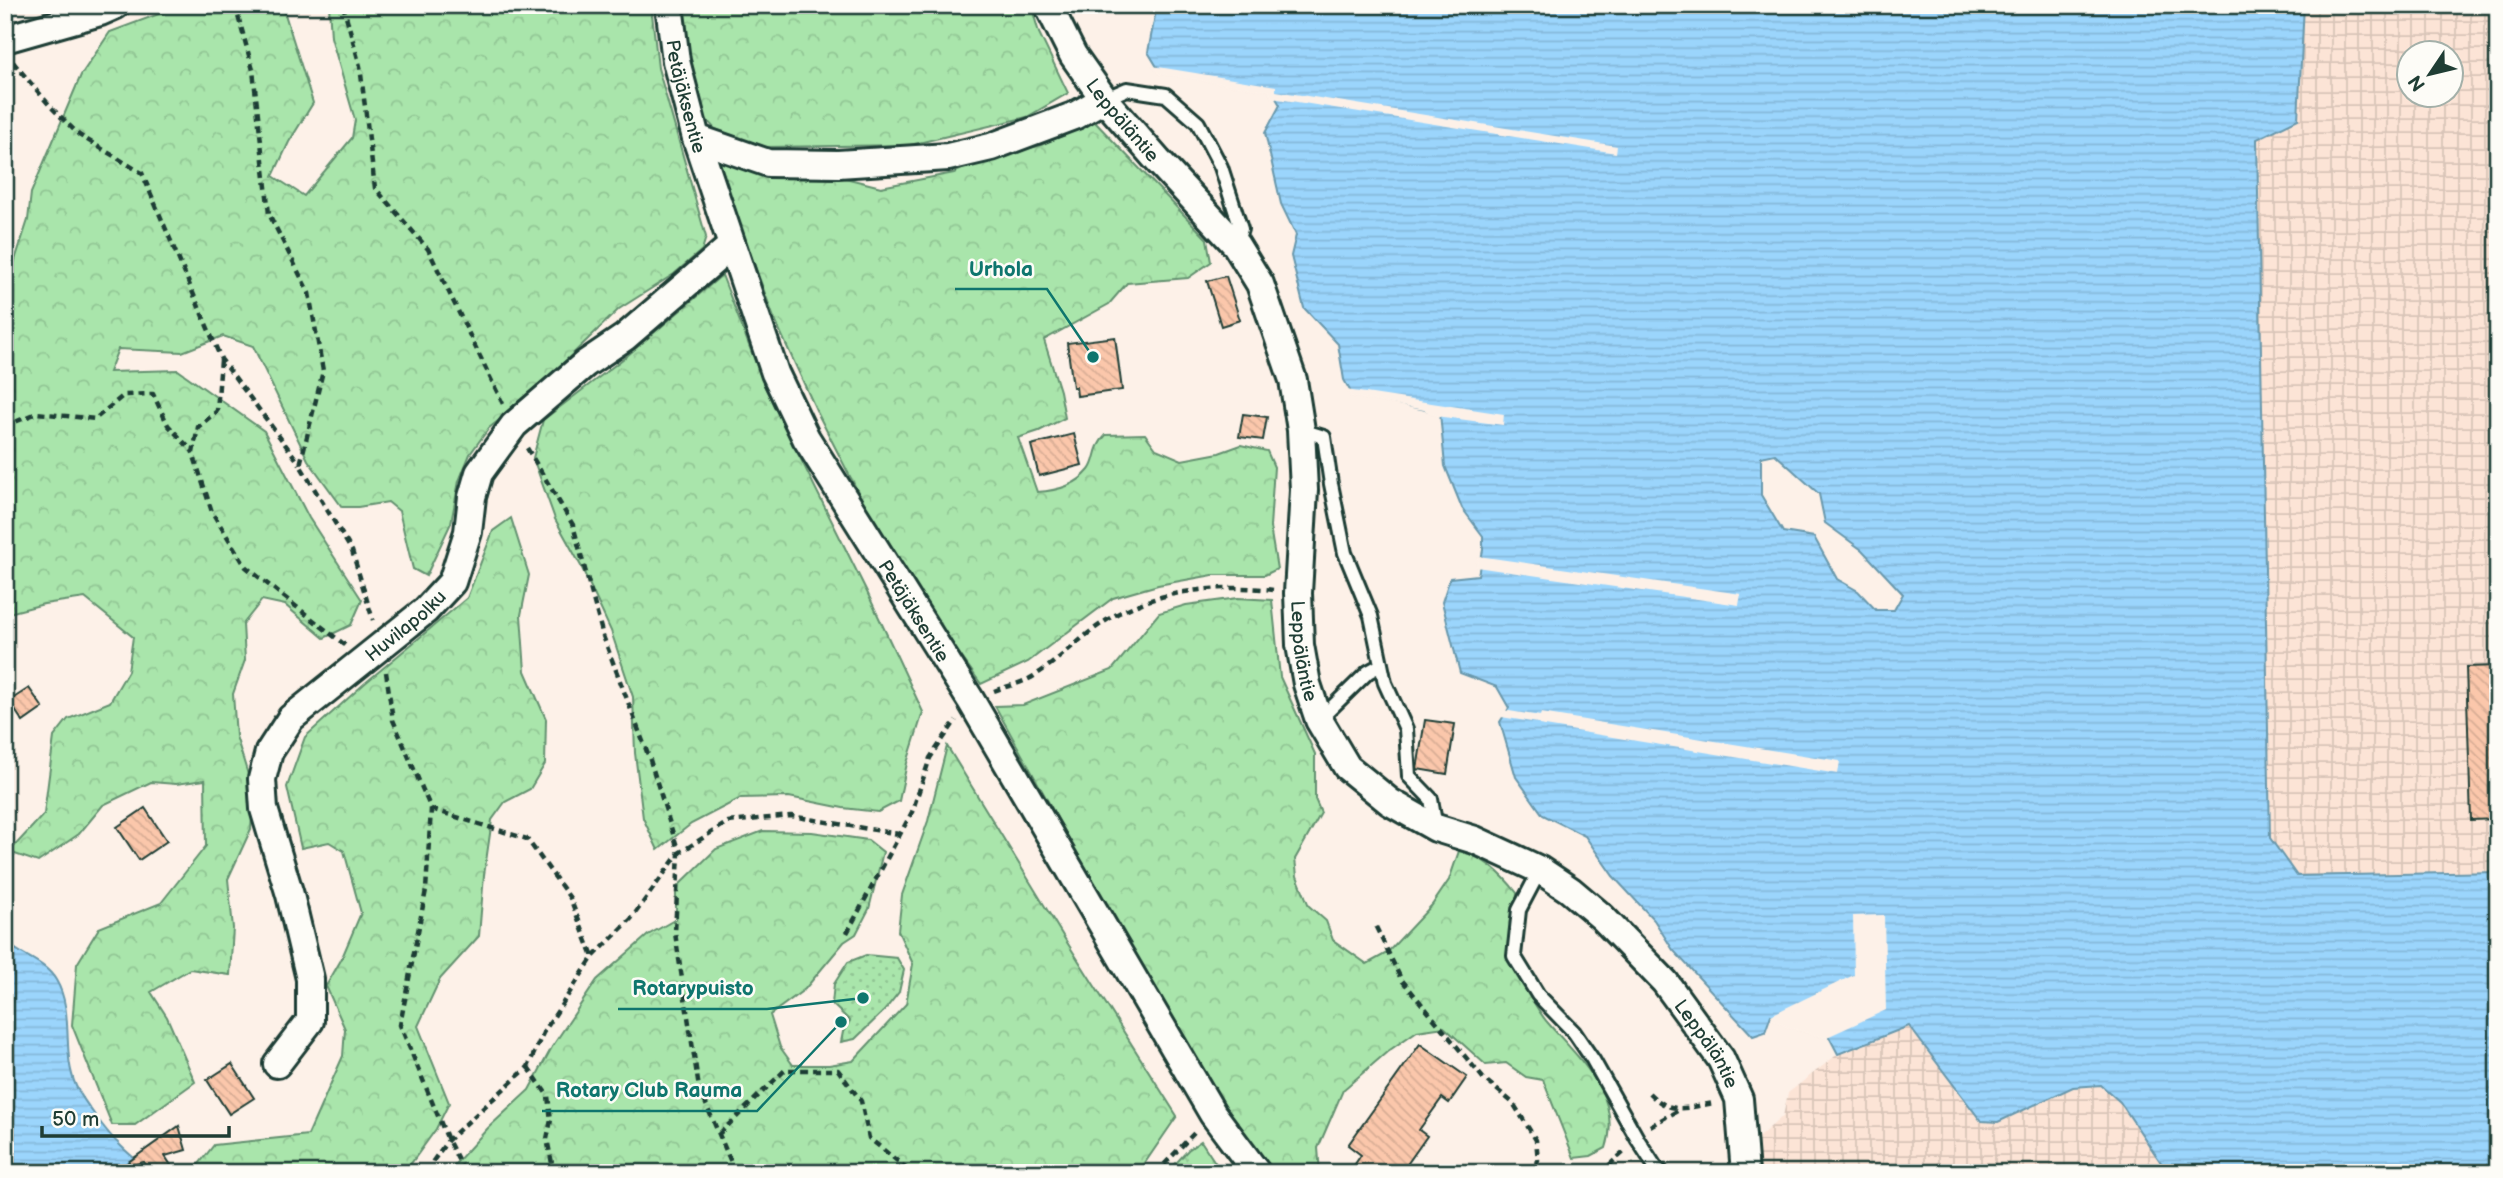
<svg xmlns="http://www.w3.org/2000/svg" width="2503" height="1178" font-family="'Balsamiq Sans',sans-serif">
  <defs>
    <pattern id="industrial-grid" width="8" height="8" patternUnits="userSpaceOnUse" patternTransform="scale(1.75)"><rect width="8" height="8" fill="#fce4d6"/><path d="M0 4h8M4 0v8" fill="none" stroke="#d8c4b8"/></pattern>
    <pattern id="forest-crowns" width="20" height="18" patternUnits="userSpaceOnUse" patternTransform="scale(1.75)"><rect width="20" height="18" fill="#a9e5ab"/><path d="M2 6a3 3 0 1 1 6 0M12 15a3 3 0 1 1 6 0" fill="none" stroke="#91c594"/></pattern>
    <pattern id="park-dots" width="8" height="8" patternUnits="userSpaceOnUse" patternTransform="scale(1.75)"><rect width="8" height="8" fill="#a9e5ab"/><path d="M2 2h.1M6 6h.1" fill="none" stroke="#91c594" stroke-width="1.8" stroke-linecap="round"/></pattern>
    <pattern id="water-rules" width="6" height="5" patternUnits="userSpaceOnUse" patternTransform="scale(1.75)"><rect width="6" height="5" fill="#9bd5fc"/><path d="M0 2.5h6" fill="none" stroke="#85b8d9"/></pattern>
    <pattern id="building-back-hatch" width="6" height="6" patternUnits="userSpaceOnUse" patternTransform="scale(1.75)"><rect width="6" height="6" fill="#fbc7ab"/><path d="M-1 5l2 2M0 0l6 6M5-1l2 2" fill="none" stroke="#d7ac94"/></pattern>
  </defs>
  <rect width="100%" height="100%" fill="#fdf1e8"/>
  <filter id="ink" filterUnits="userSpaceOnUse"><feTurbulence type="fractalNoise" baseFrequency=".0143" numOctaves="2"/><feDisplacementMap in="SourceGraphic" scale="14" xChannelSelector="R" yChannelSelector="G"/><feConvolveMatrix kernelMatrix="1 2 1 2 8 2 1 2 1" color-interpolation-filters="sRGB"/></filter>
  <g filter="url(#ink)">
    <path fill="url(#industrial-grid)" fill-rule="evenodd" d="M2304 5H2498V872L2297 876 2270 839 2257 138 2298 119ZM2408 52H2450V94H2408Z
      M1909 1026 1981 1121 1998 1122 2073 1087 2101 1085 2120 1102 2168 1173H1757L1754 1141 1783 1116 1788 1093 1838 1054Z"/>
    <path fill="url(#forest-crowns)" stroke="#649170" stroke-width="2" d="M183 5H277L285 14 313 103 289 142 273 176 304 196 352 138 355 120 331 37 329 5H651L658 68 706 237 702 250 674 274 619 309 524 401 489 428 470 454 459 481 451 523 426 576 413 569 399 511 388 502 358 507H342L308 460 253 346 223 336 182 352 118 349 109 372 178 370 264 431 309 518 362 600 351 625 324 638 285 605 262 600 243 624 245 660 233 694 236 736 254 794 251 829 228 879 233 928 230 975 190 969 151 992 167 1017 195 1082 135 1125H112L72 1025 77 964 99 928 161 903 206 846 205 780 176 784 151 782 103 805 79 834 38 862 9 852 44 814 54 737 68 719 110 702 128 671 133 637 85 598 44 604 5 614V291L28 220 31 193 81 75 110 32Z
      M684 5H1031L1039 33 1068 93 1027 117 910 145 764 147 715 129 704 117 688 61Z
      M1094 121 1207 239 1211 262 1188 278 1127 283 1109 304 1044 340 1060 391 1065 418 1039 431 1018 438 1037 492C1056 491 1076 486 1089 470 1097 460 1092 449 1106 435L1145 434 1156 449 1182 460 1219 453 1241 445 1267 451 1274 467 1270 527 1277 569 1265 575H1213L1158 585 1113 598 1028 662 981 684 938 624 878 531 817 412 774 318 715 158 829 174 881 187 954 173 988 156 1039 146Z
      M722 275 765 387 867 592 923 712 907 763 899 801 878 812 843 808 789 797 741 798 691 824 658 850 643 818 635 753 633 697 611 631 581 566 555 519 533 458 543 420 628 355Z
      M511 518 529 575 521 615 525 671 546 719 545 764 530 789 505 802 492 820 484 875 479 936 440 979 418 1026 449 1103 436 1129 410 1165 408 1173H192L214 1145 308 1135 343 1056 345 1029 326 986 341 960 361 913 344 851 329 842 301 848 287 787 305 737 364 684 467 598 493 531Z
      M1238 598 1272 600 1280 677 1315 754V799L1321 813 1295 859 1297 876 1309 906 1326 921 1333 940 1367 964 1387 953 1432 905 1449 880 1459 851C1485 857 1502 874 1517 893 1517 916 1506 941 1512 963 1514 971 1521 980 1525 987 1532 999 1539 1013 1548 1023 1579 1059 1623 1096 1606 1148L1591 1156 1574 1158 1543 1080 1526 1077 1506 1063 1486 1065 1444 1027 1417 1031 1387 1052 1343 1090 1318 1148 1320 1173H1268L1209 1091 995 706 1023 705 1112 670 1159 613 1186 605Z
      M947 746 1063 936 1177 1116 1138 1173H447L488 1128 529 1090 552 1047 597 980 648 935 676 919V888L716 849 763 831 812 832 868 840 883 852 869 909 856 934 844 942 805 989 770 1015 780 1047 793 1065H829L853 1061 906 1004 913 964 898 931 902 895 928 821Z
      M1201 1141 1222 1173H1167L1188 1150Z"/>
    <path fill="url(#park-dots)" stroke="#649170" stroke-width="2" d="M866 955 897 958 904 970 899 992 884 1011 855 1039 841 1042 843 1032 850 1021 832 1004 834 984 848 962Z"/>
    <path fill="url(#water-rules)" stroke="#6998ac" stroke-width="2" fill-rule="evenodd" d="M1157 5H2304L2298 119 2257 139 2270 838 2297 876 2498 872V1173H2168L2120 1102 2101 1085 2073 1087 1998 1122 1981 1121 1909 1026 1838 1054 1827 1033 1771 1015 1765 1032 1753 1036 1673 950 1654 920 1613 876 1585 836 1543 815 1516 777 1500 722 1509 708 1497 687 1460 673 1442 602 1450 578 1478 575 1483 550V536L1462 508 1445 466 1440 413 1352 394 1344 380 1338 344 1304 308 1291 256 1296 235 1281 204 1265 133 1280 105 1270 88 1159 70 1148 52ZM1775 454 1819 494 1825 523 1862 550 1903 594 1894 610H1876L1858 591 1837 579 1814 537 1783 532 1761 495V457Z
      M5 941C20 956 44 960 56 980 75 1012 61 1053 76 1086 82 1099 108 1134 118 1143 128 1154 140 1162 150 1173H5Z"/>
    <path fill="#fdf1e8" d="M1152 66 1276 86V91L1617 146 1616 153 1272 98 1268 91 1159 74Z
      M1346 390 1504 414 1503 425 1436 416 1424 410 1351 397Z
      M1478 556 1741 594 1739 605 1476 567Z
      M1503 710 1540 716 1541 713 1840 761 1838 774 1539 725 1538 723 1501 717Z
      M1884 915 1886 1010 1825 1038 1789 1028 1773 1020 1771 1015 1854 975 1853 916Z"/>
    <path fill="url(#building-back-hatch)" stroke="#1f3d34" stroke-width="2" d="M1226 276 1240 320 1221 326 1207 281Z
      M1115 337 1122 390 1077 396 1076 387H1073L1067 343Z
      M1243 414 1267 417 1263 440 1239 437Z
      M1074 434 1082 465 1039 476 1031 445Z
      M2498 666V819L2471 820 2466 667Z
      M29 688 43 708 23 722 9 701Z
      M1425 720 1455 724 1447 774 1417 769Z
      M145 808 167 841 139 860 117 827Z
      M1420 1044 1467 1077 1449 1103 1442 1098 1419 1130 1427 1136 1401 1173H1349L1361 1155 1348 1145Z
      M232 1064 254 1098 229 1114 207 1080Z
      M179 1126 186 1150 165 1156 176 1173H151L144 1162 128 1166 127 1163Z"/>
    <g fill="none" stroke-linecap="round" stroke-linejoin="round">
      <g stroke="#1f3d34" stroke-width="18">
        <path id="lane" d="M1104 99 1127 89 1166 95 1198 123 1221 167 1241 229 1236 245
          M1301 430 1324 437 1331 484 1345 553 1371 616 1385 683 1406 729 1409 776 1431 799 1436 828
          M1319 720 1368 672 1381 665
          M1540 870 1519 910 1514 956 1538 995 1574 1032 1593 1060 1638 1140 1656 1168 1663 1173"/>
      </g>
      <g stroke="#1f3d34" stroke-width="32">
        <g id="street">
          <path id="s1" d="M669 5 676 61 696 138 775 373 806 438 970 699 1213 1114 1257 1173"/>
          <path id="s2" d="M1048 5 1073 55 1104 99 1158 161 1236 245 1260 284 1293 380 1301 430 1304 490 1298 593 1300 645 1307 684 1319 720 1347 767 1390 802 1436 828 1475 840 1540 870 1570 890 1602 917 1665 982 1721 1059 1739 1099 1745 1173"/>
          <path d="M5 39 100 12 116 5"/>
          <path d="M696 138 768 163 838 164 948 157 991 147 1076 115 1104 99"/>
          <path id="s3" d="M277 1064 310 1021V979L290 895 264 809 262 779 269 752 291 718 426 610 452 582 468 532 472 497 479 473 514 425 585 364 625 337 731 246"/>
        </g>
      </g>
      <path stroke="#1f3d34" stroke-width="4.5" stroke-dasharray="7 5" stroke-linecap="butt" d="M235 5 253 70 269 214 309 293 323 371 300 465 352 551 373 620
        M343 5 360 66 375 188 428 249 503 404
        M13 62 51 107 79 135 142 173 221 359 300 464
        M221 360 217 411 198 427 193 453 212 512 246 567 345 645
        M5 426 37 413 95 419 124 395 153 394 168 425 193 452
        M527 448 573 525 603 636 650 760 679 853 675 933 699 1088 731 1162 740 1173
        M386 672 393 720 431 809 426 890 400 1025 448 1140 461 1165 462 1173
        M994 691C1007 686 1023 683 1034 676 1060 660 1081 636 1107 620 1154 590 1219 584 1273 590
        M431 809 527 839 570 898 593 957
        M1376 927 1401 979 1483 1078 1513 1103 1536 1140 1538 1160 1535 1173
        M847 933 912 812 930 758 956 720
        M528 1067 548 1096 551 1120 547 1139 554 1173
        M1649 1093C1671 1115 1685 1108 1714 1103
        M1650 1126 1679 1110
        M719 1134 785 1070H838L861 1101 869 1138 912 1173
        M429 1173 433 1161 448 1140 528 1067 543 1033 593 957 631 919 679 853 728 822 791 816 899 834
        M1156 1173 1197 1130
        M1600 1173 1624 1152"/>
      <use href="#lane" stroke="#fdfcf7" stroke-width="12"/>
      <use href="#street" stroke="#fdfcf7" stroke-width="26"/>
    </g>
  </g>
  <g text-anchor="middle" stroke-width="5" stroke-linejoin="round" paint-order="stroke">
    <g font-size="19" fill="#1f3d34" stroke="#fdfcf7">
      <text dy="7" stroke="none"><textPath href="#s1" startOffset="93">Petäjäksentie</textPath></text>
      <text dy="7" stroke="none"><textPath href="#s2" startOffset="138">Leppäläntie</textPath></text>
      <text dy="7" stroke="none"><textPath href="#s1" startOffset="660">Petäjäksentie</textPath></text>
      <text dy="7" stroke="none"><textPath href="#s3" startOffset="518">Huvilapolku</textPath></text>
      <text dy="7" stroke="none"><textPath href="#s2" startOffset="726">Leppäläntie</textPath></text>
      <text dy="7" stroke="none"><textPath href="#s2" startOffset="1316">Leppäläntie</textPath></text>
    </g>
  </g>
  <path fill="none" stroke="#0f766e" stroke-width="2.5" d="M1093 357L1047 289H955M863 998L767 1009H618M841 1022L757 1111H542"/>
  <g fill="#0f766e" stroke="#fdfcf7" stroke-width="2.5">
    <circle cx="1093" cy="357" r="7"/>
    <circle cx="863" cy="998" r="7"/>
    <circle cx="841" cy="1022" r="7"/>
  </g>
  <g font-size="21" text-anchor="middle" font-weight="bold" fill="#0f766e" stroke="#fdfcf7" stroke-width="5" stroke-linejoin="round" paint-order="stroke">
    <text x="1001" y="276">Urhola</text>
    <text x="693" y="995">Rotarypuisto</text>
    <text x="649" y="1097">Rotary Club Rauma</text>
  </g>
  <rect width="2503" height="1178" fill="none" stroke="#fdfcf7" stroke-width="28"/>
  <rect x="14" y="14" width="2475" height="1150" fill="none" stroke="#1f3d34" stroke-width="2.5" filter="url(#ink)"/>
  <g transform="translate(2430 74) rotate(235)"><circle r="33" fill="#fdfcf7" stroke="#a4b0a9" stroke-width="2"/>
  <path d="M0-5L12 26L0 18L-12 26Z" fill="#1f3d34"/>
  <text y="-10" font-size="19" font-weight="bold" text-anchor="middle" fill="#1f3d34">N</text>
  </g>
  <path d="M42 1126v10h187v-10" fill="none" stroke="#1f3d34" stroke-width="3.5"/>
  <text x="52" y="1126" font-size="21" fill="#1f3d34" stroke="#fdfcf7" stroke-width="5" paint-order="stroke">50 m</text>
</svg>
